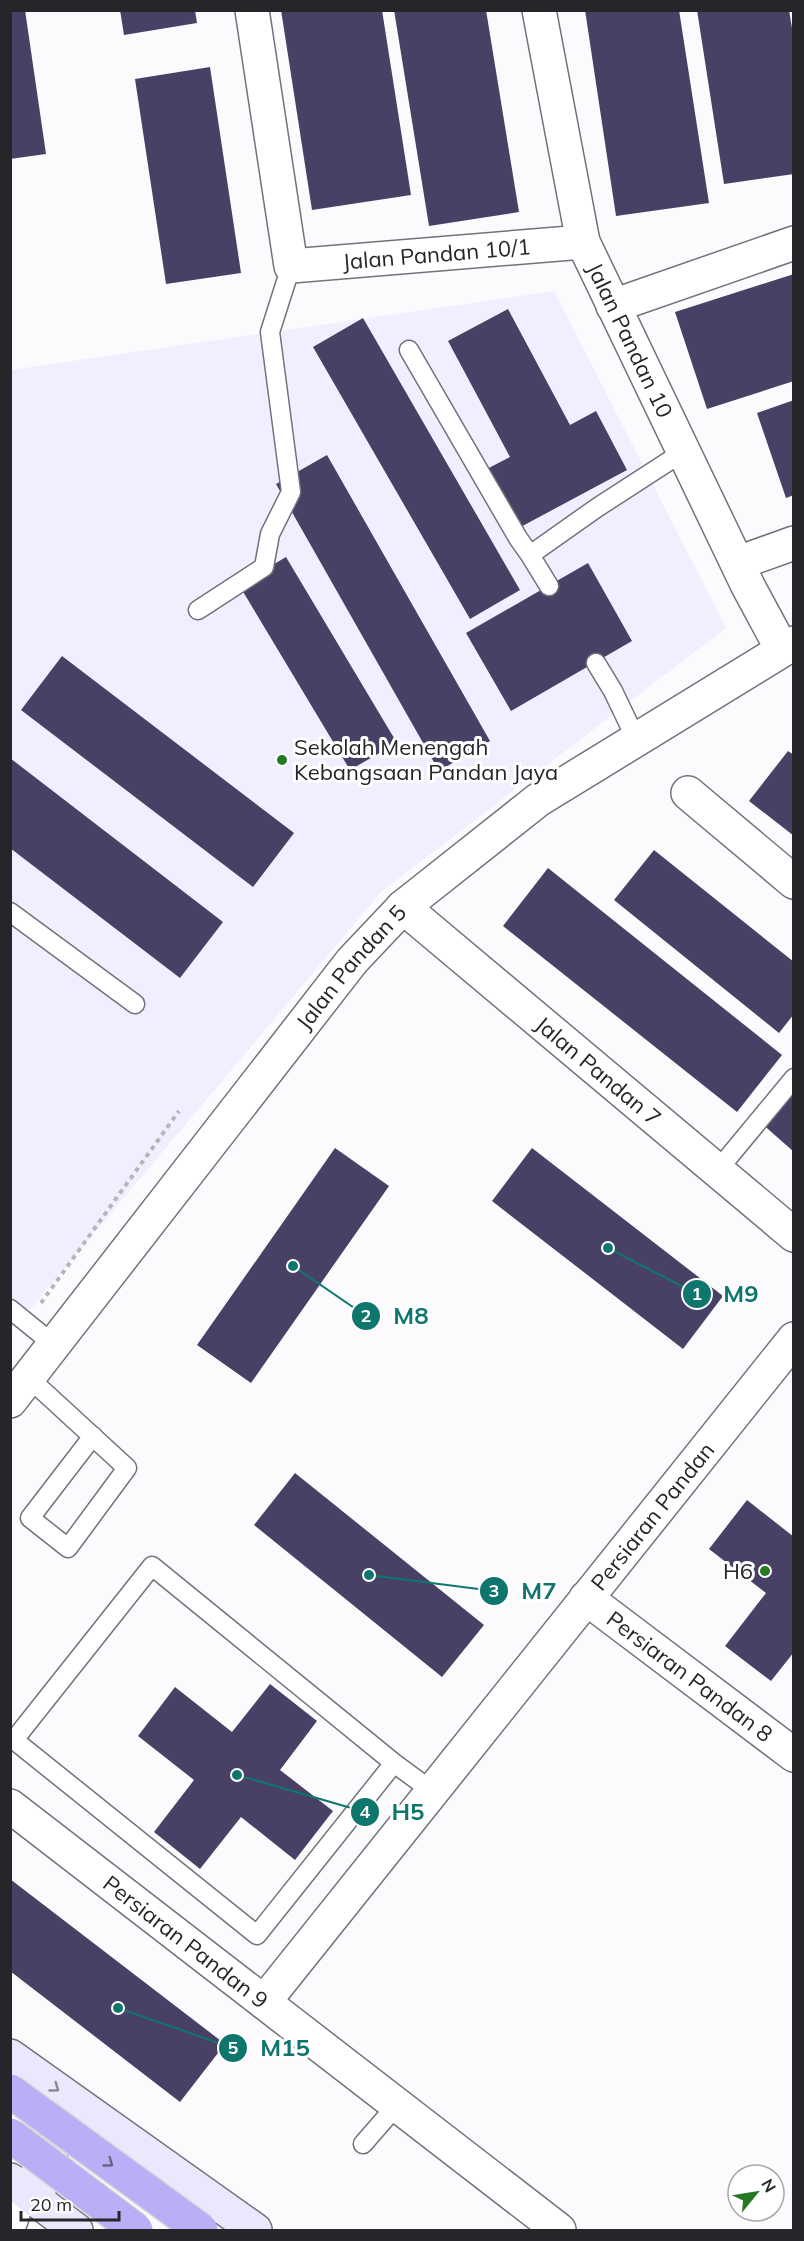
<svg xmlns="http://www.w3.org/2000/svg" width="804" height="2241" font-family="Mulish,sans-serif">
  <rect width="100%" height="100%" fill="#fbfbfd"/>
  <path fill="#f1efff" d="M554 291 726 628 381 892 11 1332V370Z"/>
  <path fill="#484165" d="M10 10H25L46 154 10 159Z
    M120 10H195L197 23 124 35Z
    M281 10H382L411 195 312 210Z
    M394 10H486L519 212 429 226Z
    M585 10H679L709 203 616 216Z
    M697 10H789L794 40V174L724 184Z
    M210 67 241 273 166 284 135 79Z
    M794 274V381L707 409 675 312Z
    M508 309 570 425 596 411 627 470 515 530 483 471 510 457 448 341Z
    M363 318 520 590 470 619 313 347Z
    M794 400V495L786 498 757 413Z
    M327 455 490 741 439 771 276 484Z
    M286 557 397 743 350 770 239 585Z
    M588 563 632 641 511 711 466 633Z
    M62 656 294 833 253 887 21 710Z
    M788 751 794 755V836L749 801Z
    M10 758 223 922 180 978 10 848Z
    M654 850 794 962V1014L779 1033 614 900Z
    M548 868 782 1055 737 1112 503 926Z
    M794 1084V1152L760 1122Z
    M335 1148 389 1186 251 1383 197 1345Z
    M532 1148 723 1296 683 1349 492 1201Z
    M295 1473 484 1625 442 1677 254 1525Z
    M747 1500 794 1537V1652L771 1681 725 1646 766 1593 709 1549Z
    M270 1684 317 1721 280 1770 333 1811 295 1860 241 1817 200 1869 154 1832 194 1780 138 1736 175 1687 232 1732Z
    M10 1879 225 2044 180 2102 10 1971Z"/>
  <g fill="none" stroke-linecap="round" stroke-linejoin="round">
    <g stroke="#73717b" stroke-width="21">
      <path id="lane" d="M409 350 518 538 530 555
        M549 586 530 555 598 507 683 452
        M198 610 264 567 270 534 291 492 270 332 291 266
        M596 663 613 691 636 739
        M10 912 135 1004
        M717 1171 794 1078
        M10 1309 53 1344
        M29 1378 127 1468 68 1548 30 1518 93 1436
        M394 1763 257 1935 14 1740 152 1566 394 1763 432 1791
        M363 2144 397 2105"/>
    </g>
    <g stroke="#73717b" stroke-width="36">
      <g id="street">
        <path id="s1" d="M252 10 291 266 583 242"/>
        <path id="s2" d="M539 10 583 242 748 586 782 649"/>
        <path d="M613 306 794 243"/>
        <path d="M738 563 794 543"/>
        <path d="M688 793 794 882"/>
        <path id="s3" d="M403 907 794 1235"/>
        <path id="s4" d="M10 1401 352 961 403 907 538 800 794 643"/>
        <path id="s5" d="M586 1598 794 1755"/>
        <path id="s6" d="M10 1806 559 2230"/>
        <path id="s7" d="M264 2002 794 1339"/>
        <path d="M10 2223 14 2211 13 2182"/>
      </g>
    </g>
    <g stroke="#73717b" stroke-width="36">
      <path id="secondary" d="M10 2056 255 2230
        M10 2180 76 2230
        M40 2203 37 2174 53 2146 72 2129 93 2123"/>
    </g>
    <path stroke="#b6b6b8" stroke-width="4" stroke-dasharray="4.5 4.5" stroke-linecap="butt" d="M41 1303 179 1111"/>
    <use href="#lane" stroke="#fff" stroke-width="18"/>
    <use href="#street" stroke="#fff" stroke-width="33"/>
    <use href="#secondary" stroke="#ebe7fc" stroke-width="33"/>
    <g stroke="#d8d8d9" stroke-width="36" stroke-linecap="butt">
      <path id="highway-bridge" d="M10 2091 201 2230
        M10 2135 136 2230"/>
    </g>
    <use href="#highway-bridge" stroke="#bcaef6" stroke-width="33"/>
  </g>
  <defs><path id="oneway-chevron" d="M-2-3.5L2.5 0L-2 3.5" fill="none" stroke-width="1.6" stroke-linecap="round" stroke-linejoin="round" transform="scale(1.5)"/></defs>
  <use stroke="#888693" href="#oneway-chevron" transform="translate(55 2088) rotate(36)"/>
  <use stroke="#6a6386" href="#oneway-chevron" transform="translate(109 2163) rotate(36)"/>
  <g fill="#267822" stroke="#fff" stroke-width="2">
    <circle cx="282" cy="760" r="6"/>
    <circle cx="765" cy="1571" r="6"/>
  </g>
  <g text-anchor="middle" stroke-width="6" stroke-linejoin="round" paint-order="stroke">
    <g font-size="22" fill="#26262a" stroke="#fff">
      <text dy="8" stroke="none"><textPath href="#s1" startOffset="405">Jalan Pandan 10/1</textPath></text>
      <text dy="8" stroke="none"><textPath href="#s2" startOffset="345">Jalan Pandan 10</textPath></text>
      <text dy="8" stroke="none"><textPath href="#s4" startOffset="552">Jalan Pandan 5</textPath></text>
      <text dy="8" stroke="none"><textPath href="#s3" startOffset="255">Jalan Pandan 7</textPath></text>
      <text dy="8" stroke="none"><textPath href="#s7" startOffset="622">Persiaran Pandan</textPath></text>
      <text dy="8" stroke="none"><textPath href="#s5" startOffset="130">Persiaran Pandan 8</textPath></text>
      <text dy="8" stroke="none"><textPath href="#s6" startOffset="222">Persiaran Pandan 9</textPath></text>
    </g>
    <g font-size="22" fill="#26262a" stroke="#fff" text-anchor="start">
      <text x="294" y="755">Sekolah Menengah<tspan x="294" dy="25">Kebangsaan Pandan Jaya</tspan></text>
      <text x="753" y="1579" text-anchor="end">H6</text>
    </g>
  </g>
  <path fill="none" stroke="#0f766e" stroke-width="2" d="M608 1248L697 1294M293 1266L366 1316M369 1575L494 1591M237 1775L365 1812M118 2008L233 2048"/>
  <g fill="#0f766e" stroke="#fff" stroke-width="2">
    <circle cx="608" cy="1248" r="6"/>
    <circle cx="293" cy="1266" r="6"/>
    <circle cx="369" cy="1575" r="6"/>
    <circle cx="237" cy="1775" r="6"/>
    <circle cx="118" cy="2008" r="6"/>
    <circle cx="697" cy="1294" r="15"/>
    <circle cx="366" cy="1316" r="15"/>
    <circle cx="494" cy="1591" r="15"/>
    <circle cx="365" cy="1812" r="15"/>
    <circle cx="233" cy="2048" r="15"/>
  </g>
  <g font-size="18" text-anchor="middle" font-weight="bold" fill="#fff">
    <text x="697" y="1300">1</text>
    <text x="366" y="1322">2</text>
    <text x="494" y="1597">3</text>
    <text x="365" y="1818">4</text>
    <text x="233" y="2054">5</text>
  </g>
  <g font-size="24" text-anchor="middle" font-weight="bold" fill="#0f766e" stroke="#fff" stroke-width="6" stroke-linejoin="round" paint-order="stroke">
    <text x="741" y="1302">M9</text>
    <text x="411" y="1324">M8</text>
    <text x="539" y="1599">M7</text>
    <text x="408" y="1820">H5</text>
    <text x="285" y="2056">M15</text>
  </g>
  <rect width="804" height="2241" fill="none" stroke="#26262a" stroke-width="24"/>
  <g transform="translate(756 2193) rotate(60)"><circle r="28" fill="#ffffff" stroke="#a8a8aa" stroke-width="1.5"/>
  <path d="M0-4.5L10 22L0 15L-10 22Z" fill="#267822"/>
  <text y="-9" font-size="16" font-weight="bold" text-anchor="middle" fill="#26262a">N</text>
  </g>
  <path d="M21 2211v9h98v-9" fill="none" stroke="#26262a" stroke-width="3"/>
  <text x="30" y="2211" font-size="18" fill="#26262a" stroke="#ffffff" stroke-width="4.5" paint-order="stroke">20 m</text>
</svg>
